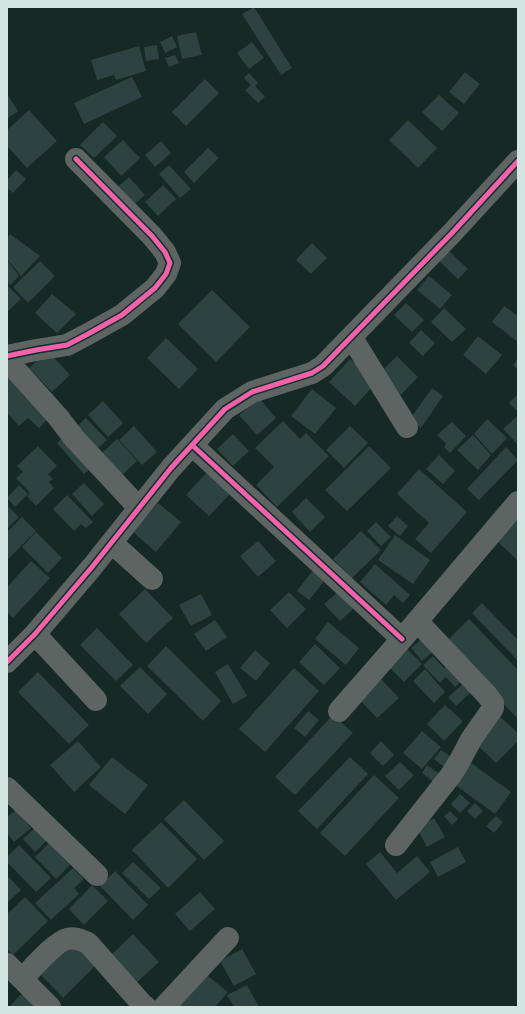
<svg xmlns="http://www.w3.org/2000/svg" width="525" height="1014" font-family="'Open Sans',sans-serif">
  <rect width="100%" height="100%" fill="#152925"/>
  <path fill="#2c4341" d="M254 7 292 68 281 75 242 14Z
    M196 32 202 55 182 59 177 36Z
    M172 36 177 47 165 53 160 42Z
    M252 42 264 58 249 69 237 53Z
    M157 45 159 59 146 61 144 47Z
    M139 46 146 71 116 80 114 75 97 80 91 60Z
    M175 55 179 63 169 67 165 58Z
    M465 72 480 84 464 104 449 92Z
    M249 73 258 83 255 86 265 97 258 103 245 90 251 85 244 78Z
    M132 77 142 97 84 124 74 103Z
    M205 79 219 93 186 126 172 112Z
    M7 94 18 111 7 119Z
    M439 95 459 113 442 131 422 112Z
    M29 110 57 141 27 168 7 146V130Z
    M408 120 437 148 418 168 389 140Z
    M103 122 117 136 94 158 80 145Z
    M123 140 140 158 121 176 104 157Z
    M161 141 171 153 155 167 145 155Z
    M208 148 219 158 194 183 184 172Z
    M169 165 191 189 180 198 159 174Z
    M16 170 26 179 13 193 7 188V180Z
    M129 177 145 195 131 207 115 189Z
    M163 185 176 199 158 216 145 202Z
    M10 234 40 256 21 276 7 259V238Z
    M312 243 327 258 311 274 296 260Z
    M448 250 468 269 458 279 439 261Z
    M7 260 19 276 10 285 7 282Z
    M40 261 55 276 28 303 13 287Z
    M429 276 452 295 440 309 417 290Z
    M7 285 21 299 7 312Z
    M212 290 250 327 216 362 178 324Z
    M52 294 76 314 57 333 35 313Z
    M406 303 424 320 412 332 394 315Z
    M504 306 518 316V342L492 322Z
    M444 308 466 329 452 342 431 322Z
    M421 330 435 343 423 356 409 343Z
    M478 336 502 355 486 374 463 355Z
    M166 338 198 369 179 389 147 358Z
    M48 351 70 375 52 392 29 368Z
    M397 356 418 377 401 395 379 374Z
    M518 358V369L513 365Z
    M350 359 376 383 355 406 329 382Z
    M13 373 53 414 39 428 28 418 19 426 7 413V379Z
    M432 388 443 396 421 428 410 419Z
    M312 389 336 408 315 434 291 416Z
    M518 394V412L509 403Z
    M259 398 276 418 257 435 239 415Z
    M103 401 123 423 108 437 88 415Z
    M516 417 518 419V445L503 429Z
    M86 418 107 440 94 452 73 430Z
    M487 419 507 438 492 454 474 434Z
    M283 421 300 439 306 433 329 456 277 507 256 485 274 467 255 448Z
    M452 422 466 436 450 453 444 447 446 444 437 435Z
    M134 426 157 452 142 465 119 440Z
    M350 426 368 443 344 468 326 450Z
    M67 434 94 465 84 474 57 443Z
    M233 434 249 451 233 466 217 449Z
    M473 435 491 455 478 470 457 450Z
    M117 439 137 461 120 477 101 454Z
    M38 446 57 466 48 474 53 479 49 482 54 488 36 506 27 496 30 493 16 478 23 472 17 466Z
    M369 446 391 468 347 511 325 490Z
    M506 447 518 460 479 500 467 489Z
    M439 455 455 471 443 484 426 469Z
    M419 469 467 512 431 553 415 539 429 523 397 494Z
    M208 471 231 493 209 516 186 495Z
    M84 483 104 504 92 516 72 494Z
    M19 485 28 494 15 507 7 498Z
    M67 495 93 522 86 528 81 524 74 531 53 509Z
    M306 498 325 517 310 532 292 512Z
    M158 503 181 522 156 552 133 532Z
    M7 505 19 517 7 529Z
    M397 516 408 526 400 536 388 526Z
    M22 517 36 531 7 560V532Z
    M513 517 518 522V561L493 537Z
    M376 522 391 537 381 546 367 531Z
    M361 531 381 550 352 578 333 559Z
    M36 532 62 558 48 573 22 547Z
    M395 535 430 560 413 584 378 560Z
    M258 541 276 561 258 577 240 556Z
    M31 561 50 578 13 618 7 612V587Z
    M375 564 410 595 403 603 394 595 386 605 360 582Z
    M314 569 326 579 309 600 297 591Z
    M145 589 173 618 146 643 119 614Z
    M341 589 356 606 340 621 324 604Z
    M289 592 306 609 287 628 270 610Z
    M201 594 212 615 191 626 179 605Z
    M482 603 518 640V661L472 613Z
    M469 619 518 670V719L445 643Z
    M215 620 227 637 206 651 194 634Z
    M328 622 359 648 346 665 315 639Z
    M97 628 133 665 116 681 80 645Z
    M424 637 435 650 422 661 411 648Z
    M315 644 340 668 324 685 299 662Z
    M166 646 221 701 203 721 147 666Z
    M404 646 422 664 404 682 386 664Z
    M255 650 270 663 256 681 240 668Z
    M433 656 444 668 451 663 465 678 455 687 446 677 440 683 423 665Z
    M228 664 247 696 233 704 215 672Z
    M140 667 167 694 148 714 120 686Z
    M294 668 319 691 265 752 239 729Z
    M425 669 445 692 434 703 413 681Z
    M38 672 89 725 69 744 18 692Z
    M381 679 399 698 377 718 359 699Z
    M463 684 471 692 456 706 448 697Z
    M445 705 463 721 444 741 427 724Z
    M308 711 319 720 305 737 294 728Z
    M333 715 353 733 295 795 275 777Z
    M499 716 518 733V741L496 763 474 742Z
    M422 731 441 747 422 769 403 753Z
    M78 741 101 767 74 792 50 765Z
    M381 741 394 755 383 766 370 753Z
    M441 750 456 760 448 770 434 759Z
    M112 757 148 785 125 814 89 785Z
    M350 757 368 774 317 829 298 811Z
    M400 762 414 775 399 790 385 776Z
    M470 762 511 792 495 814 454 784Z
    M427 765 441 775 435 783 422 773Z
    M374 775 399 798 345 856 320 833Z
    M460 794 470 803 460 813 451 804Z
    M184 800 224 841 204 860 164 819Z
    M475 803 483 811 475 819 467 811Z
    M16 810 31 828 14 842 7 833V817Z
    M450 811 458 819 452 825 444 816Z
    M496 816 503 822 494 833 486 826Z
    M434 818 445 837 427 847 417 828Z
    M161 822 197 859 168 888 132 850Z
    M38 825 50 837 35 852 23 839Z
    M49 843 70 865 56 879 35 857Z
    M19 845 51 878 36 892 7 862V857Z
    M458 847 466 862 438 877 430 862Z
    M380 852 397 873 417 856 430 872 396 900 366 864Z
    M133 862 161 888 149 899 122 873Z
    M73 868 84 879 74 888 79 894 51 920 35 903Z
    M115 871 148 905 133 920 100 886Z
    M9 877 21 890 7 903V879Z
    M92 885 108 901 84 925 69 909Z
    M200 892 215 909 190 931 175 914Z
    M25 897 48 921 13 955 7 949V914Z
    M133 934 159 962 136 983 111 955Z
    M73 942 95 966 63 998 40 974Z
    M242 949 256 974 234 986 220 961Z
    M204 973 228 992 215 1007H177Z
    M247 985 259 1007H234L227 995Z
    M22 993 37 1007H9Z"/>
  <g fill="none" stroke-linecap="round" stroke-linejoin="round">
    <path stroke="#5d6461" stroke-width="22" d="M352 338 407 427
      M7 356 36 350 67 345 88 334 122 315 155 288 166 274 170 263 165 252 152 236 76 159
      M7 360 58 417 74 438 139 508
      M192 445 402 639
      M112 543 152 579
      M35 634 96 700
      M7 662 35 634 92 567 171 468 225 409 252 392 312 373 323 366 452 233 518 161
      M339 711 402 639 518 502
      M7 788 97 875
      M396 845 451 775 458 764 472 738 493 708V703L487 695 417 621
      M7 964 50 1007
      M22 979C31 970 56 941 67 939 75 937 81 940 88 943L142 1004 146 1007
      M164 1007 228 938"/>
    <g stroke="#0d312b" stroke-width="8">
      <path id="cycleway" d="M7 356 36 350 67 345 88 334 122 315 155 288 166 274 170 263 165 252 152 236 76 159
        M192 445 402 639
        M7 662 35 634 92 567 171 468 225 409 252 392 312 373 323 366 452 233 518 161"/>
    </g>
    <use href="#cycleway" stroke="#f560ab" stroke-width="5"/>
  </g>
  <rect width="525" height="1014" fill="none" stroke="#d2e5e1" stroke-width="16"/>
</svg>
